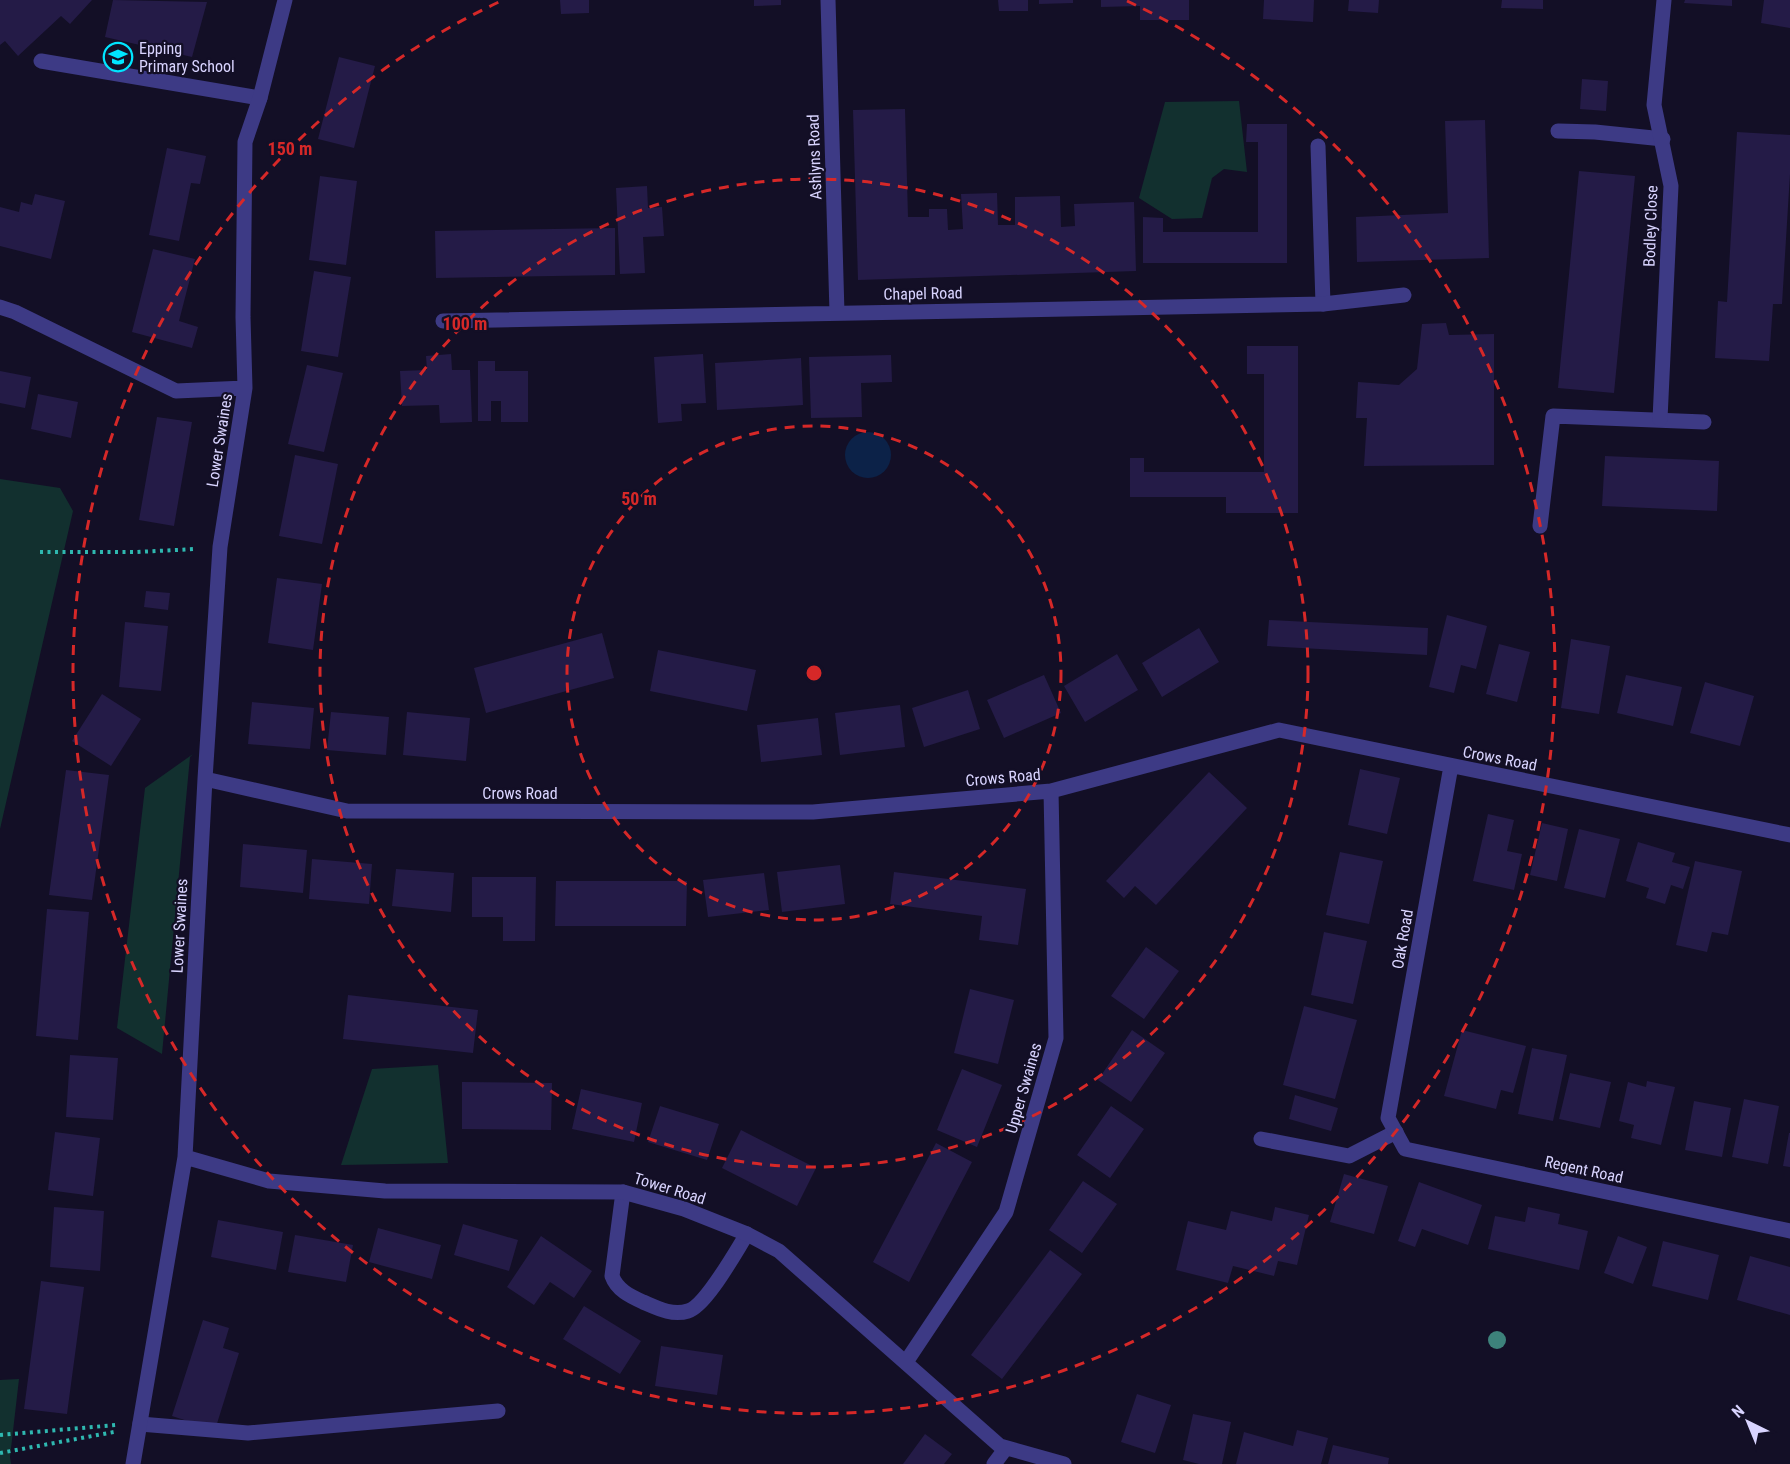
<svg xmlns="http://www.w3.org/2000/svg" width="1790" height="1464" font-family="'Roboto Condensed',sans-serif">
  <rect width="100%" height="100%" fill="#130f26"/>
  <path fill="#12302f" d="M1239 101 1247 172 1224 169 1212 178 1202 218 1172 219 1139 198 1165 102Z
    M0 479 60 488 73 511 0 829Z
    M193 754 190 757 162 1054 117 1028 145 788Z
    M438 1065 448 1163 341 1165 372 1069Z
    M19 1379 10 1457 11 1464H0V1380Z"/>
  <path fill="#0c2248" d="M845 455a23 23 0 1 1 46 0a23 23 0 1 1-46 0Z"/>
  <path fill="#241b47" d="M0 0H92L70 24 61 16 18 56 5 41 0 45Z
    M113 0 207 2 192 57 105 37Z
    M560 0H589V13L561 14Z
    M754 0H781V5L754 6Z
    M998 0H1028V11H999Z
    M1039 0H1073V3L1039 4Z
    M1101 0H1189V20H1140V6L1101 7Z
    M1264 0H1314L1313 22 1263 19Z
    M1349 0H1379L1378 13 1348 11Z
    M1502 0H1543V9L1501 8Z
    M1685 0H1732V6L1684 3Z
    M1764 0H1790V28L1761 23Z
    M339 57 375 66 354 148 318 139Z
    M1582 79 1608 81 1606 111 1580 109Z
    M905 109 908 217H929V209H947L948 230 963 229 961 194 997 193 998 225H1015V197L1060 196 1061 227 1075 226 1074 204 1134 202 1136 271 858 280 853 110Z
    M1485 120 1489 258 1357 262 1356 217 1448 213 1445 121Z
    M1247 124H1287V263H1143V217L1163 218V232H1258V142H1246Z
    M1737 132 1790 135V174L1782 304H1773L1769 361 1715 358 1718 301 1727 302Z
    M167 148 206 156 200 184 191 183 179 241 149 235Z
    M1579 171 1635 176 1614 393 1558 388Z
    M320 176 357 181 346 265 309 260Z
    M647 186 648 208 662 207 664 236 643 237 645 273 620 274 616 188Z
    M35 194 65 201 51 259 0 246V207L19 212 21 202 32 205Z
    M615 228V275L436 278 435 231Z
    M153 249 195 259 179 321 198 327 192 348 132 332Z
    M314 271 351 277 338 357 301 351Z
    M1446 323 1449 335 1494 334V465L1364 466 1367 418H1356L1358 382 1399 385 1417 369 1422 324Z
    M1247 346H1298V513H1226V497H1130V458H1144V472H1264V374H1247Z
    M451 354 452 370H470L472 422 440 423 439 405 402 406 400 371 427 370 426 356Z
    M703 354 706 403 681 404 682 421 658 423 654 357Z
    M891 355 892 382 861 383 862 417 811 418 809 357Z
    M801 358 803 405 717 410 715 363Z
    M478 361H495V371H528V422H501V401H491V421H478Z
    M307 365 343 373 324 452 288 444Z
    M0 371 31 377 25 408 0 403Z
    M38 394 78 402 71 438 31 429Z
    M157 417 192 422 174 526 139 520Z
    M295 455 338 464 322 544 279 536Z
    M1605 456 1719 461 1717 511 1602 506Z
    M277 578 322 584 313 650 268 643Z
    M146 591 170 593 168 610 144 607Z
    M1447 615 1487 626 1476 669 1461 665 1454 693 1429 687Z
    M1269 620 1428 628 1427 655 1267 646Z
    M125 622 168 626 161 691 119 687Z
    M1199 628 1219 662 1162 697 1142 663Z
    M602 633 614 678 486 713 474 668Z
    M1571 639 1610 646 1599 714 1561 708Z
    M1499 644 1530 652 1517 702 1486 694Z
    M658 650 756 670 747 711 650 691Z
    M1117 654 1138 690 1085 722 1064 686Z
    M1044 675 1061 713 1004 738 987 700Z
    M1626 675 1682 687 1673 726 1617 713Z
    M1705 682 1754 696 1740 746 1690 733Z
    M968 690 980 729 924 747 912 708Z
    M102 694 141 719 111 766 72 741Z
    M252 702 314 708 310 749 248 744Z
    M900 705 905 747 840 755 835 713Z
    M331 712 389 717 386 755 327 750Z
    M407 712 470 718 466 761 403 755Z
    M818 718 822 755 761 762 757 725Z
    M1360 769 1400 778 1387 834 1348 825Z
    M66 770 109 775 92 900 49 895Z
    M1209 772 1247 808 1156 905 1135 886 1124 898 1106 881Z
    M1488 814 1514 820 1507 851 1522 854 1514 890 1473 881Z
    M1542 823 1568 829 1557 881 1530 875Z
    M1579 829 1620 839 1605 898 1564 888Z
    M1638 842 1675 853 1672 862 1690 867 1683 889 1671 885 1665 904 1646 898 1649 888 1626 881Z
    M243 844 307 850 303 893 240 887Z
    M1340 852 1383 861 1369 924 1326 915Z
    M312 859 372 864 369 904 309 899Z
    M1695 861 1742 871 1728 935 1712 932 1707 952 1676 945Z
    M840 865 845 904 782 912 777 872Z
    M396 869 454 873 451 912 392 906Z
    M894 872 1026 889 1018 945 979 940 982 916 890 904Z
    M764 873 769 910 708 917 703 880Z
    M472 877H536L535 941H503V917H472Z
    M556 881H687L686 926H555Z
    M47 909 89 912 78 1040 36 1036Z
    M1324 932 1367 941 1353 1004 1311 995Z
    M1146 947 1179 971 1144 1019 1111 996Z
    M970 989 1014 1000 998 1064 954 1053Z
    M348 995 478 1010 473 1053 343 1039Z
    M1304 1006 1357 1020 1335 1099 1283 1085Z
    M1132 1030 1165 1053 1131 1102 1098 1080Z
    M1462 1030 1526 1046 1513 1093 1501 1090 1496 1109 1444 1096Z
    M1532 1048 1567 1055 1553 1121 1518 1114Z
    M70 1055 118 1058 113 1120 66 1117Z
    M962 1069 1002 1085 977 1147 937 1130Z
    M1570 1073 1611 1082 1600 1128 1559 1119Z
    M1647 1081 1675 1087 1661 1145 1631 1138 1634 1125 1619 1121 1628 1082 1646 1087Z
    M462 1082 552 1083 551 1130 462 1129Z
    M581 1089 642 1103 634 1142 572 1129Z
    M1295 1095 1338 1108 1331 1131 1289 1119Z
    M1744 1099 1779 1106 1768 1164 1732 1157Z
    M1694 1101 1731 1108 1722 1157 1685 1150Z
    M660 1106 719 1124 707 1160 648 1142Z
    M1111 1106 1144 1129 1110 1178 1077 1155Z
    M741 1130 816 1168 797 1206 722 1168Z
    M55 1132 100 1138 93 1196 48 1190Z
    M1789 1133H1790V1167L1783 1166Z
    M936 1143 972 1162 909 1282 873 1262Z
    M1344 1174 1388 1186 1374 1234 1330 1222Z
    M1083 1181 1117 1204 1082 1253 1049 1230Z
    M1419 1182 1482 1205 1468 1245 1422 1229 1415 1247 1398 1241Z
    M54 1207 104 1211 100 1271 50 1267Z
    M1275 1207 1309 1215 1297 1265 1278 1261 1274 1276 1233 1266 1228 1283 1176 1270 1188 1221 1226 1230 1231 1211 1272 1221Z
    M1528 1207 1560 1214 1558 1224 1588 1231 1579 1270 1488 1249 1495 1216 1525 1222Z
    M218 1220 283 1232 276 1270 211 1257Z
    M463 1224 518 1240 509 1271 454 1255Z
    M378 1228 441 1245 432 1279 369 1262Z
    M295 1235 353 1245 346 1282 288 1272Z
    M541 1236 592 1271 574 1298 550 1282 534 1305 507 1287Z
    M1618 1236 1647 1247 1633 1284 1604 1273Z
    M1663 1241 1719 1255 1708 1300 1652 1286Z
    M1050 1250 1082 1274 1002 1379 971 1355Z
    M1750 1256 1790 1267V1315L1737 1300Z
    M41 1281 84 1287 67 1414 24 1409Z
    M584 1306 641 1341 620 1374 563 1339Z
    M203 1320 229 1328 223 1348 239 1353 215 1430 172 1416Z
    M661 1346 723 1355 717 1395 655 1386Z
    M1137 1394 1171 1405 1155 1453 1121 1442Z
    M1193 1414 1231 1422 1222 1464H1199L1183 1460Z
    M1297 1430 1328 1438 1321 1464H1236L1244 1432 1293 1446Z
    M925 1434 952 1454 944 1464H903Z
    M1333 1445 1389 1458 1388 1464H1328Z"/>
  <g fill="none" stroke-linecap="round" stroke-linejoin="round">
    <path stroke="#2fb8b0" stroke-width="4" stroke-dasharray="3 4.5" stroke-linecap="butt" d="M40 552H137L195 549
      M0 1435 116 1425
      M0 1453 114 1432"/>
    <path stroke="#3d3a85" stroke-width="15" d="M41 61 260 98
      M1558 131 1595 132 1663 139
      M1318 146 1323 304
      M1540 526 1553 416 1704 422
      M1261 1139 1349 1156 1396 1132
      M623 1192 612 1276C617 1290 630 1296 643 1302 657 1308 672 1316 688 1311 706 1306 736 1251 747 1234
      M140 1424 248 1433 498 1411"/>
    <path stroke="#3d3a85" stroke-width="15" d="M828 0 837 313
      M0 307 15 312 176 391 245 388
      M443 321 1323 304 1404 295
      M1660 419 1671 186 1654 105 1664 0
      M1451 766 1388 1118 1405 1149 1790 1231
      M205 779 347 811 813 812 1051 791 1279 730 1790 835
      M185 1157 269 1181 385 1191 623 1192 684 1209 747 1234 779 1251 1000 1446 1064 1464
      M906 1362 1006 1212 1056 1038 1051 791
      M133 1464 185 1157 205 779 220 547 245 388 243 317 245 142 260 98 285 0
      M994 1464 1006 1448"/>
  </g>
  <circle fill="#3d827b" cx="1497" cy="1340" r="9"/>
  <g fill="none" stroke="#d62828" stroke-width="3" stroke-dasharray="10 8">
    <circle cx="814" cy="673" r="247"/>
    <circle cx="814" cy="673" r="494"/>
    <path d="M1127 1A741 741 0 1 1 501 1"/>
  </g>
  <defs>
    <g id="school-ring" transform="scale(1.5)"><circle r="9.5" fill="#130f26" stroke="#00e5ff" stroke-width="1.5"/><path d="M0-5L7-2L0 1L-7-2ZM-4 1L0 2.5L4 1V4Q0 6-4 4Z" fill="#00e5ff"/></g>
  </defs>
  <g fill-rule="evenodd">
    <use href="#school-ring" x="118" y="57"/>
  </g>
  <g text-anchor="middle" stroke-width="4.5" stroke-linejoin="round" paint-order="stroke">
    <g font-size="16" fill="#d9d4ff" stroke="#130f26" text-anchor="start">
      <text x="139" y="54">Epping<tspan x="139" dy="18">Primary School</tspan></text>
    </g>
    <g font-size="16" fill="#d9d4ff" stroke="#130f26">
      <text transform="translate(814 157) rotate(-92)" y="6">Ashlyns Road</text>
      <text transform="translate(1650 226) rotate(-88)" y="6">Bodley Close</text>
      <text transform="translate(923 293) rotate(-1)" y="6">Chapel Road</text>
      <text transform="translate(219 440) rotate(-81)" y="6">Lower Swaines</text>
      <text transform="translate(1500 758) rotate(11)" y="6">Crows Road</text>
      <text transform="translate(1003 777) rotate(-5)" y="6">Crows Road</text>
      <text x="520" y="799">Crows Road</text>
      <text transform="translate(179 926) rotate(-87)" y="6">Lower Swaines</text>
      <text transform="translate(1402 939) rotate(-80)" y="6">Oak Road</text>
      <text transform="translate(1023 1088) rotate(-74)" y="6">Upper Swaines</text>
      <text transform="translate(1584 1169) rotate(12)" y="6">Regent Road</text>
      <text transform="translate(670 1188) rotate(17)" y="6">Tower Road</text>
    </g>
  </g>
  <circle cx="814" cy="673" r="9" fill="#d62828" stroke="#130f26" stroke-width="3"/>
  <g font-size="18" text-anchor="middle" font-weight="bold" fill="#d62828" stroke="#130f26" stroke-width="4.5" stroke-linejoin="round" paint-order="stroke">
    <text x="290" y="155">150 m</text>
    <text x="465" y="330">100 m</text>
    <text x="639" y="505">50 m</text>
  </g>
  <g transform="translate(1748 1422) rotate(317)" stroke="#130f26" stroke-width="4.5" paint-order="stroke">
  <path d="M0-4.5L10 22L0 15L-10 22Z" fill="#d9d4ff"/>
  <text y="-9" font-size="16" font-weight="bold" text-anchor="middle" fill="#d9d4ff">N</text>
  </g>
</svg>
